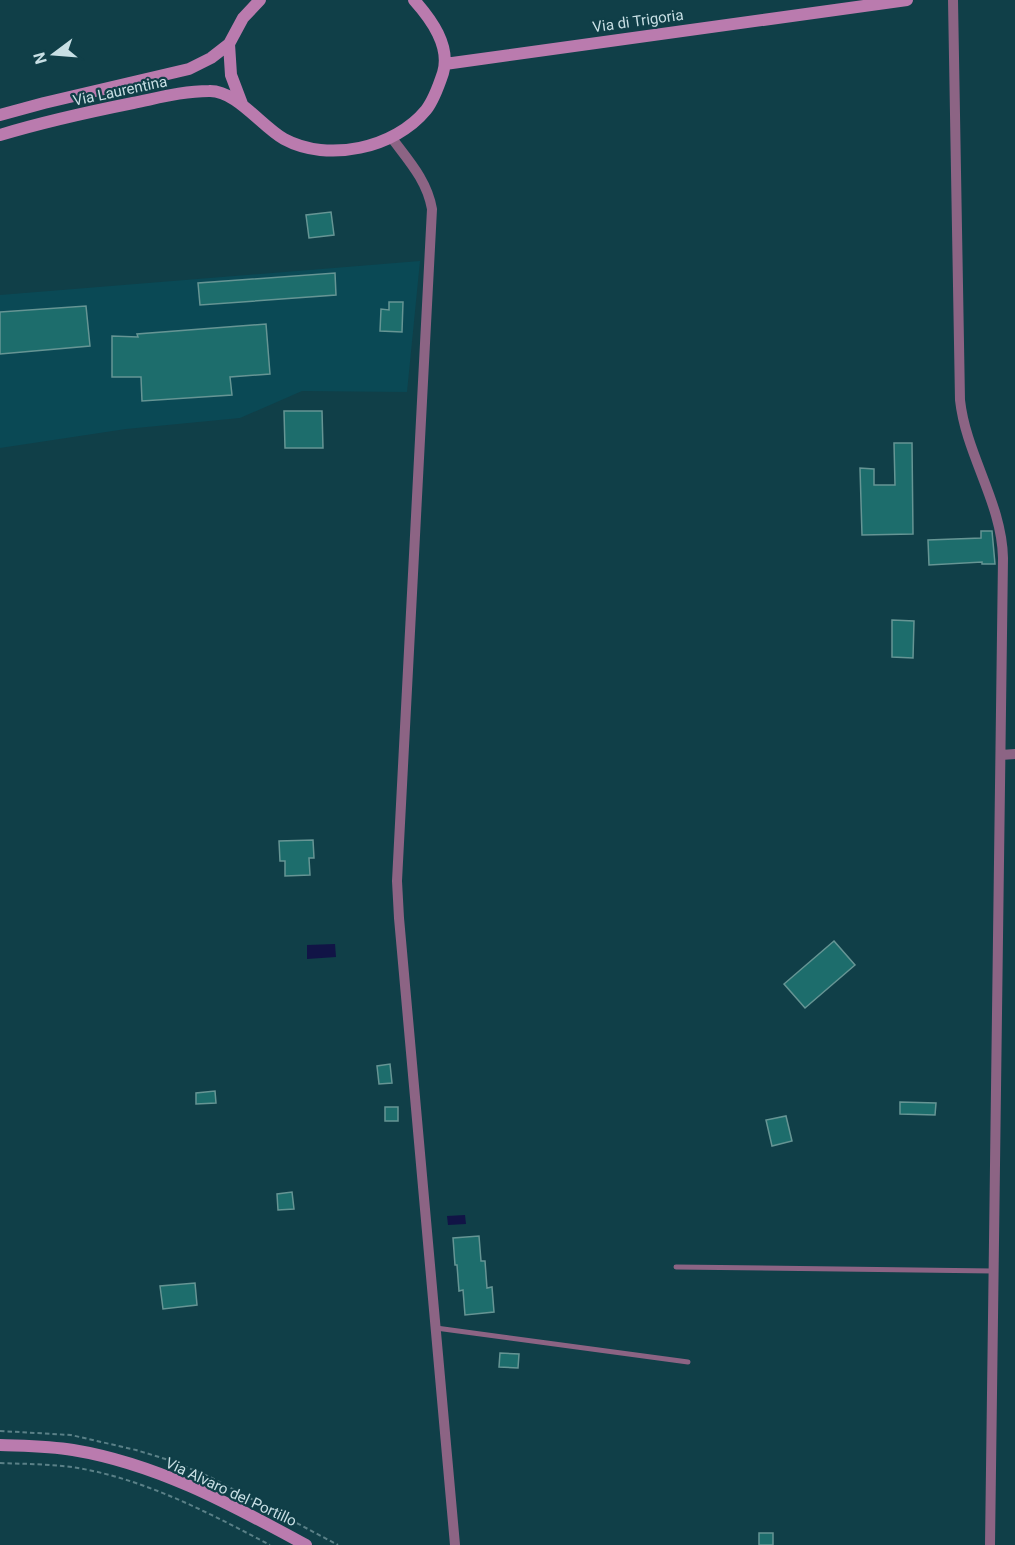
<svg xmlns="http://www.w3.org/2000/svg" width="1015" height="1545" font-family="Roboto,sans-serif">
  <rect width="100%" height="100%" fill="#103f48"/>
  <path fill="#0a4955" d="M420 261 407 392 302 391 240 418 126 429 0 448V295Z"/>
  <path fill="#111446" d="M335 944 336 957 307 959V945Z
    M465 1215 466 1224 448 1225 447 1216Z"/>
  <path fill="#1d6d6c" stroke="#669594" stroke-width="1.5" d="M331 212 334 235 309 238 306 215Z
    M335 273 336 295 200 305 198 283Z
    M389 302H403L402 332 380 331 381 309 389 310Z
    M86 306 90 346 0 354V312Z
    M266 324 270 374 230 377 232 395 142 401 141 377H112V336L138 337 137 334Z
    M284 411H322L323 448H285Z
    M894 443H912L913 534 862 535 860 468 874 469V485H895Z
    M981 531H992L995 564H982V562L929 565 928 540 981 538Z
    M892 620 914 621 913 658 892 657Z
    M313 840 314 858H309L310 875 285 876V861H280L279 841Z
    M834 941 855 965 805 1008 784 984Z
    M390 1064 392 1083 379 1084 377 1066Z
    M215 1091 216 1103 196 1104V1093Z
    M900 1102 936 1103 935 1115 900 1114Z
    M385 1107H398V1121H385Z
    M786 1116 792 1141 772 1146 766 1120Z
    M292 1192 294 1209 278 1210 277 1194Z
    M479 1236 481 1261H485L487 1288 492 1287 494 1312 465 1315 463 1290 459 1291 457 1265H455L453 1238Z
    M195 1283 197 1305 163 1309 160 1286Z
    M500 1353 519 1354 518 1368 499 1367Z
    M759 1533H773V1545H759Z"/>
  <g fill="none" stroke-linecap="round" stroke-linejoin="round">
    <path stroke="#5a8087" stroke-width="2" stroke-dasharray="4.5 3" stroke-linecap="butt" d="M0 1431 71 1435 136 1450 172 1461 210 1477 338 1545
      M0 1463C26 1464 53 1464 78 1468 147 1480 209 1513 270 1545"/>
    <path stroke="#8c6484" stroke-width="5" d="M676 1267 993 1271
      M436 1328 688 1362"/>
    <path stroke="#8c6484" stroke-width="10" d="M953 0 960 400C966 455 1002 503 1003 558L990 1545
      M391 137C408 160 427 180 432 209L397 881 399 918 455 1545
      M1001 755 1015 754"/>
    <path stroke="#ba7bae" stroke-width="12" d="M229 44 231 75 242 104
      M445 64 907 0
      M0 115 44 103 189 69 211 58 229 44 243 18 260 0
      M0 135C43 122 88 112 133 103 158 98 183 91 209 91 236 90 261 126 284 139 328 163 395 148 426 110 434 100 439 85 443 73 451 46 431 19 414 0
      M0 1445C24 1446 49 1446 73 1450 158 1464 232 1505 306 1545"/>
  </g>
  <g text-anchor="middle" stroke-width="4.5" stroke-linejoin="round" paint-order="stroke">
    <g font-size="15" fill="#c8dfe4" stroke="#103f48">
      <text transform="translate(638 21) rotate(-8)" y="5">Via di Trigoria</text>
      <text transform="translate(120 91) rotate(-12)" y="5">Via Laurentina</text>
      <text transform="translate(231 1492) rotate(25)" y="5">Via Alvaro del Portillo</text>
    </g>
  </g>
  <g transform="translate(54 54) rotate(254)" stroke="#103f48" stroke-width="4.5" paint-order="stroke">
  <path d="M0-4.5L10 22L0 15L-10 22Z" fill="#c8dfe4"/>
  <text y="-9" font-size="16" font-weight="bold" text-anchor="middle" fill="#c8dfe4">N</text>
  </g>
</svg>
